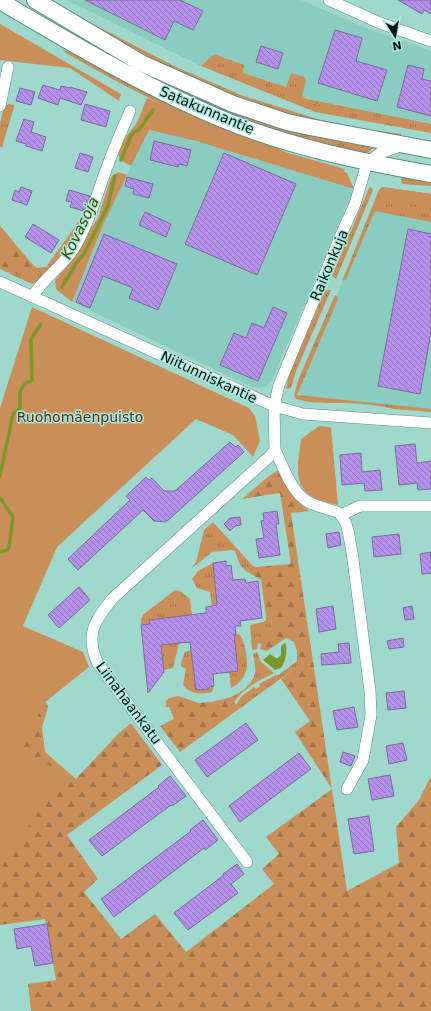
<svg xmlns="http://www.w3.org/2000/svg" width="431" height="1011" font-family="'DejaVu Sans',sans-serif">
  <defs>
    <pattern id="grass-tufts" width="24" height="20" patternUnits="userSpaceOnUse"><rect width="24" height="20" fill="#ca8e59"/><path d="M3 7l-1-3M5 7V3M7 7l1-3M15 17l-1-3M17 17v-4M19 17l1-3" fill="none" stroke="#a27348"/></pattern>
    <pattern id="forest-firs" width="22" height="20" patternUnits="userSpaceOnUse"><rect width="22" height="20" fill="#ca8e59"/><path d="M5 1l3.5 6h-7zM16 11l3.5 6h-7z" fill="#a27348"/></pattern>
    <pattern id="building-back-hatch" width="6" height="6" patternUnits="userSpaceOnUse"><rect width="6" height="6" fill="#b591ec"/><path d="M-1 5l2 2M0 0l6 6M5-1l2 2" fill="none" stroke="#9175be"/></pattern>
  </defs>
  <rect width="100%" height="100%" fill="#9fd9ce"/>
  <path fill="#8accc0" d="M67 0H301L366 28 431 51V124L307 99 302 96 306 81 291 73 286 87 243 73 214 54 201 66Z
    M148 130 196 141 354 189 272 380 265 387 260 388 254 387 239 381 72 302 104 223Z
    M379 196 431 208V411L344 403 304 402 297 388Z"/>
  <path fill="url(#grass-tufts)" d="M45 0H51L97 26 174 66 241 95 317 119 346 126 401 134V137L317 123 239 99 151 61Z
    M86 41 108 52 377 148 372 149 367 154C310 142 253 126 201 102 161 84 123 63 84 43Z
    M61 49 84 57 288 153 345 169 344 172C246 147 153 104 66 53Z
    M214 54 244 65 243 73 286 87 291 73 304 77 306 81 302 96 307 99 431 124V133L315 112 201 66Z
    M9 104 14 105V107L2 147H0V123L4 107Z
    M402 174 431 180V186L403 184 401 181Z
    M371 187 373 190 371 195 336 279 332 276 369 188Z
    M382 187 431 194V222L375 211 346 279 342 281 379 190Z
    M82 217 83 221 69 249 38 281 32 284 8 273H15L33 265 37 268 46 267Z
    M327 290H331L296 371 291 388 286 389 289 375 324 293Z
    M335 295 338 297V299L297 395 431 409V412C419 411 406 410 394 409 385 407 376 405 367 404 343 401 320 406 296 399L294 395 299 378Z
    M213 522 252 565 246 571 240 565 235 551 232 550 212 552 192 568 196 562 204 530Z
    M213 563 218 606H212L210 592 197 588 192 579 198 571Z
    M175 590 180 591 190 599 192 615 149 620 150 624 141 625V619L144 614Z
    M271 616 272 630C260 640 260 632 257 649L252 650 250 625 263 622 266 620V617Z
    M234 634H239C245 639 249 663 246 671 244 679 238 684 231 688L229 672Z
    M179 643 173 668 164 670 161 645Z
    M191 650 196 690 209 689V687L214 686 212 692C201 695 190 694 183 685L186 669 181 666V662L185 652Z
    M257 652 261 662 274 673C259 680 244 688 234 702L231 697C241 693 253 684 255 673 256 667 254 660 253 654Z
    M297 661H305L239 709 236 705 241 697 254 687 256 689 260 686 259 684 276 675 277 676Z"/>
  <path fill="url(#forest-firs)" d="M0 226 33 265C19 272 15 277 0 269Z
    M280 469 298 502 309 511 291 513 347 891 399 863 396 827 419 800 431 776V1011H31L28 984 56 980 45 919 0 925V674L40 690 48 707 42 727 45 752 76 779 118 734 131 723 162 765 67 835 98 879 84 892 121 939 155 914 186 952 274 884 262 869 279 854 266 837 332 789 295 732 310 721 281 679 304 661H297V651L294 642 286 638 267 651 260 649 261 644 258 643V638C262 635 267 634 272 630L271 616 266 617 261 580 246 571 252 565 255 567 291 564 280 493 242 499 269 476Z
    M178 696 199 703 212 702 231 697 239 709 180 752 160 726 174 719 169 707H166V701L169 698Z"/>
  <path fill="#ca8e59" d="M0 24 121 94 119 101 70 68 0 60Z
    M147 98 186 113 253 138 272 149 347 173 354 189 196 141 149 130 131 166C126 163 119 161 118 153 118 144 131 131 136 124 141 116 143 106 147 98Z
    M118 172 127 175 104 223 72 302 56 289 55 281 98 218 110 180 112 176Z
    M382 187 431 194V208L379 196Z
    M0 226 15 244 0 258Z
    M32 307 249 408 255 416 260 441 253 457 233 435 196 419 57 547 23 626 83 652 89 667 44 703 21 753 71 775 41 808 0 870V408Z
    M319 426 331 427 338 505C329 503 316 501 309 495 292 482 299 457 301 439Z"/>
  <path fill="#7e972d" d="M285 643 286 644C287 653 286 661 281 668L275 670 263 660 270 654 276 658H278L281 655V646Z"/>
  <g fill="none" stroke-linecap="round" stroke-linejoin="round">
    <path stroke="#7e972d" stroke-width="3.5" d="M121 160 131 136 134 132 139 130 153 110
      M62 287 77 262 84 254 104 214 108 205 115 176
      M0 476 13 414 20 408V391L25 384 32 380 31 339 41 324
      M0 498 13 517 9 547 7 550 0 552"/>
  </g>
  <path fill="url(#building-back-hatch)" stroke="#7a6c93" d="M85 0H180L203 11 193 30 174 21 165 40Z
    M398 0H431V14L424 10 422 14Z
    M335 30 362 38 356 61 387 70 377 101 318 83Z
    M261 46 283 53 278 69 256 62Z
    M408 65 424 69 422 79 431 81V116L397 107Z
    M43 85 60 90 61 86 69 88 70 87 87 92 81 105 60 98 58 105 38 98Z
    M20 88 35 92 31 105 16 101Z
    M85 104 110 111 106 127 81 120Z
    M24 119 34 122 31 132 46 137 42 151 26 146V144L16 141Z
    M154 141 191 150 187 166 179 164 178 167 150 160Z
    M80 153 93 157 88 172 75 168Z
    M224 153 296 184 257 275 185 244Z
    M127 177 153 184 149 198 133 194 134 189 125 186Z
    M21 187 32 191 27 205 12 200 15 190 19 192Z
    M69 190 90 196 84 211 70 207 72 202 66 201Z
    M145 212 171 224 166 237 139 225Z
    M33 224 59 240 51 253 25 237Z
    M408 229 431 234V332L420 394 378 386Z
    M104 234 177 264 158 310 129 298 133 288 103 276 90 308 76 302Z
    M273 307 287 313 258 381 220 365 234 333 246 338 252 323 264 328Z
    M230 442 235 447 238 445 244 452 166 522 154 521 143 510 78 570 68 559 130 500 126 496 146 477 149 480 152 478 164 491H175Z
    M415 444 417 463 431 461V489L418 490 417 483 399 485 395 446Z
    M361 453 362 472 380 470 382 490 365 491 364 483 342 485 340 455Z
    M277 511 279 524H276L280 555 259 558 256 539 264 538 261 521 264 520 263 513Z
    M240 517 241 525 235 526 230 531 224 524 230 518Z
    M339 532 341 545 328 548 326 534Z
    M399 534 401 554 374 557 372 537Z
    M431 552V573L422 574 420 554Z
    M226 561V566L231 565 233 580 245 579 246 583 258 581 262 618 240 621 241 626H235L236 634H234L238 671 213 674 214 686 209 687V689L196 690 190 642 161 645 164 672 148 693 141 625 150 624 149 620 206 613V607L217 605 213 563Z
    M79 587 90 600 59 628 48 615Z
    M333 606 336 629 319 632 316 609Z
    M412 606 414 619 405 620 403 608Z
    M403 638 404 647 389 649 387 641Z
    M349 643 351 663 322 665 321 654 339 652 338 644Z
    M404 691 406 708 388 710 386 693Z
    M354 707 358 727 337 730 333 711Z
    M246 723 258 740 207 777 195 760Z
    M403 743 407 760 389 764 386 746Z
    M343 752 355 756 351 766 340 762Z
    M299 753 311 769 240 822 229 806Z
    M390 775 394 796 372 800 368 779Z
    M170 776 186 796 172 806 171 805 102 856 89 840 159 787 158 786Z
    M369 816 374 851 354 854 348 819Z
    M203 820 218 840 205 850 204 848 114 917 101 899 191 831 190 830Z
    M237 864 244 874 231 884 238 893 188 930 174 913 224 875 223 874Z
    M47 924 53 963 35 966 31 946 17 949 14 929Z"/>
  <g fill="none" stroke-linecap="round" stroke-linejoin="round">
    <g stroke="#599187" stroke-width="12">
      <path id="street" d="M329 0 380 23 431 41
        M0 106 8 67
        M0 282 274 406 303 414 431 423
        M32 297C44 277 65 265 76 245 91 219 98 190 109 162 115 145 123 128 130 111
        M275 450C282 464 291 490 304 499 312 506 326 508 337 512 349 520 349 539 352 552L370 691 371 715 363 760 347 789
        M341 515 360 506H431
        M247 862 98 664C85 635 94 622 112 599L270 456 275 450 274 406 279 385 340 237 355 204 367 163 380 153 400 146"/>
    </g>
    <g stroke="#599187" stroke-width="18">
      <path id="secondary" d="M35 0 141 63 233 104 287 122 310 127 431 150
        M0 1C71 43 142 85 217 117 285 146 358 161 431 174"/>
    </g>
    <use href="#street" stroke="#fff" stroke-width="11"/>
    <use href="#secondary" stroke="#fff" stroke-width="16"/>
  </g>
  <g text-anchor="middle" stroke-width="3" stroke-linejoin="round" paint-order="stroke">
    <g font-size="14" fill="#011613" stroke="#ace6db">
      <text transform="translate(207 110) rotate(23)" y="5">Satakunnantie</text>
      <text transform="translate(329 265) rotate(-67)" y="5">Raikonkuja</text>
      <text transform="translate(209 377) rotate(25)" y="5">Niitunniskantie</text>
      <text transform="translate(129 703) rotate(53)" y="5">Liinahaankatu</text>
    </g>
    <g font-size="14" fill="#543314" stroke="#ace6db">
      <text x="80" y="422">Ruohomäenpuisto</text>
    </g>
    <g font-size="15" font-style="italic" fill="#415100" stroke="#ace6db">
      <text transform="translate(80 228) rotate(-64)" y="5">Kovasoja</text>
    </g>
  </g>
  <g transform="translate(395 36) rotate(169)" stroke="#ace6db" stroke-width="3" paint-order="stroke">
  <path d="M0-3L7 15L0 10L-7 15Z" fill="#011613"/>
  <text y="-6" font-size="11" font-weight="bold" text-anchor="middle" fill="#011613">N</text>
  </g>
</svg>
